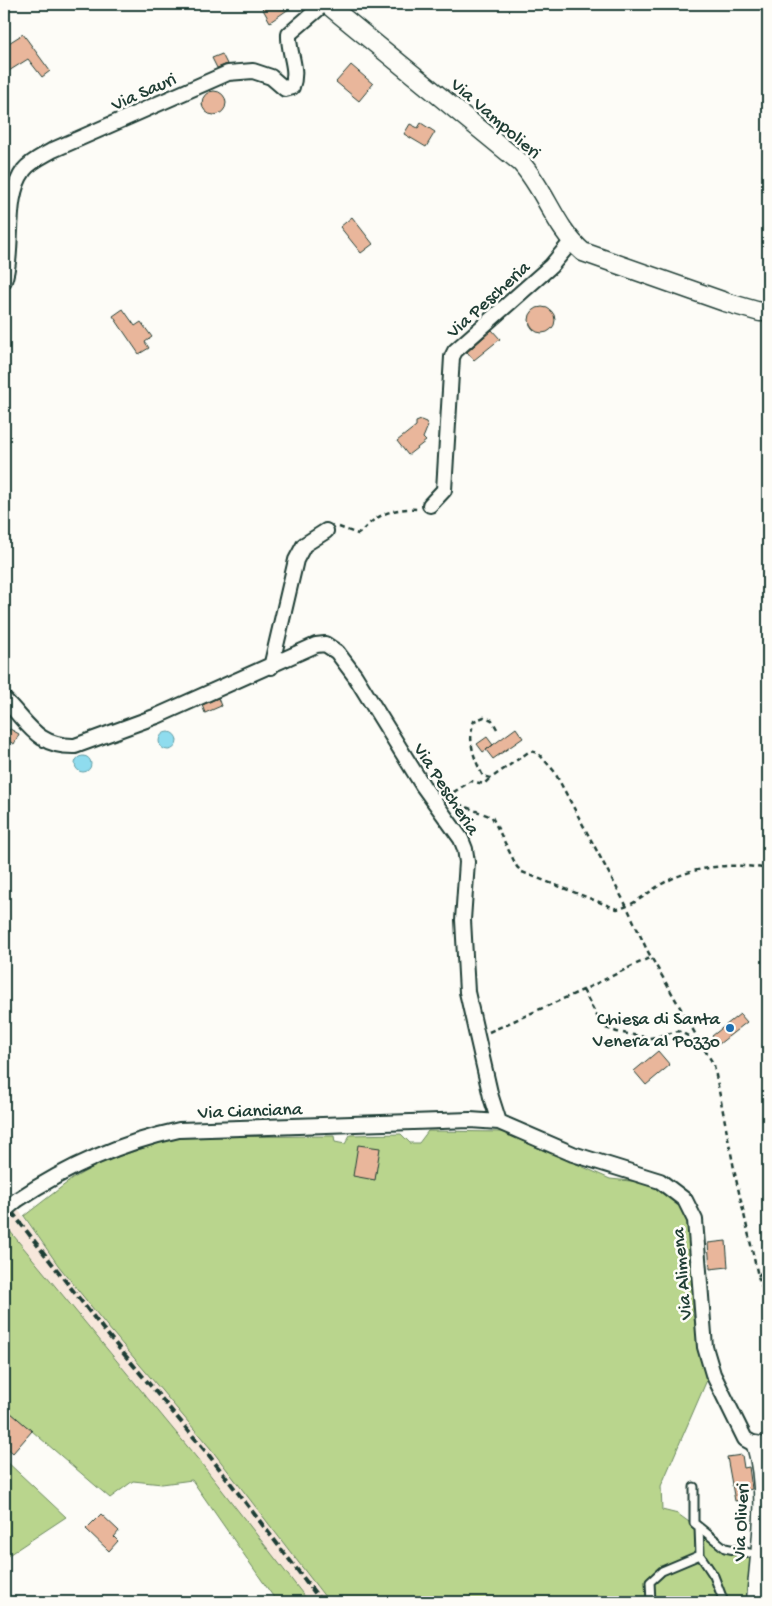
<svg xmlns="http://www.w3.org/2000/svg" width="772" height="1606" font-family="'Gochi Hand',sans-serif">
  <rect width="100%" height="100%" fill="#fdfcf7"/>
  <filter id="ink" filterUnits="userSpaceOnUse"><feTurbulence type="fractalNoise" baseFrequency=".02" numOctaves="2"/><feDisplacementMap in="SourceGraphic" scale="10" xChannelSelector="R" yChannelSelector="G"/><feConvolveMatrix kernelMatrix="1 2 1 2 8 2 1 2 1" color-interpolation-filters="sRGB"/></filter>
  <g filter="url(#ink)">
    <path fill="#f7e7db" d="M4 1190 58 1265 107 1326 211 1449 329 1602H309L201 1463 4 1224Z"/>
    <path fill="#b9d58d" stroke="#6c8960" d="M428 1131 505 1132 610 1179 641 1182 665 1190 676 1198 688 1219 693 1256V1314L707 1380 661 1486 662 1510 678 1514 732 1553 751 1556 749 1602H329L211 1449 107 1326 58 1265 24 1216 72 1179 100 1163 175 1137 334 1136 335 1142 345 1144 350 1135 401 1134 410 1143H419Z
      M4 1224 201 1463 309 1602H277L192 1480 162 1484 133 1481 110 1498 4 1407Z
      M4 1459 66 1517 4 1558Z"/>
    <path fill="#8fdcee" stroke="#629ca4" d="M159 741a9 9 0 1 1 18 0a9 9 0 1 1-18 0Z
      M75 764a8 8 0 1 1 16 0a8 8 0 1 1-16 0Z"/>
    <path fill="#e9b69b" stroke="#1f3d34" d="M260 4H296L270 22Z
      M23 34 50 71 42 77 28 59 4 74V46Z
      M222 54 227 64 217 68 212 58Z
      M351 65 373 84 359 101 336 82Z
      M202 103a12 12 0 1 1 24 0a12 12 0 1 1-24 0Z
      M421 123 435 132 426 147 404 134 410 124 418 128Z
      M352 217 373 244 361 253 340 227Z
      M529 320a13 13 0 1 1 26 0a13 13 0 1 1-26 0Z
      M123 309 135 326 141 322 152 337 145 342 149 348 139 354 113 316Z
      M492 330 500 339 474 360 467 352Z
      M421 420 426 422 428 426 423 438 426 441 408 455 397 441 416 426V422Z
      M218 698 221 706 205 713 202 705Z
      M516 728 523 738 493 759 486 750Z
      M10 729 19 734 14 744 5 739Z
      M487 737 493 745 483 752 477 744Z
      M740 1014 747 1022 719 1044 712 1036Z
      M658 1051 670 1065 646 1085 634 1071Z
      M358 1145 380 1148 375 1180 353 1176Z
      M726 1241 728 1267 710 1269 708 1243Z
      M4 1407 32 1431 13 1453 4 1445Z
      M742 1455 744 1468 749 1467 752 1489 745 1491 746 1499 735 1501 727 1457Z
      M101 1514 119 1531 114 1537 118 1541 109 1551 86 1529Z"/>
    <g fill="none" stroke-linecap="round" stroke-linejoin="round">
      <g stroke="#1f3d34" stroke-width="11">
        <path id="service" d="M694 1487V1523L725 1548 759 1555
          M700 1555 714 1576 724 1602
          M651 1602 650 1582 662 1571 700 1555 699 1527"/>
      </g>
      <g stroke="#1f3d34" stroke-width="18">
        <path id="minor" d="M4 281C15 248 3 198 24 170 31 161 43 156 53 150L228 73 253 71 271 77 285 89 292 87C299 68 288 53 289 34L324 4
          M430 505 444 490 452 357 455 351 551 266 571 242
          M271 667 296 560 304 545 326 531
          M4 699C28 722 36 747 75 746L157 716 316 645 325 644 337 652 355 676 423 786 461 839 465 849 467 862 463 920 467 992 491 1097 499 1122
          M17 1200C68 1166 119 1143 179 1130L470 1120 499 1122 573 1154 660 1181 685 1200 695 1220 705 1347 713 1374 745 1439 756 1445"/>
      </g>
      <g stroke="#1f3d34" stroke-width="21">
        <path id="tertiary" d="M327 4 521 163C546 191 555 228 583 252L725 302 760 312 768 311
          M756 1602C759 1550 771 1496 756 1445L768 1448"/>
      </g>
      <path stroke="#1f3d34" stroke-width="2.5" stroke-dasharray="5 4" stroke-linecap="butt" d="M339 527 358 534C364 530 365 527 370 523 384 511 401 508 419 509
        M497 729 492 720 484 717 474 721C467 740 474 759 483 776L491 778 530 751 538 753 554 771 627 907 647 950 700 1042
        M446 797 471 781 484 784 490 778
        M450 801 492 817 517 867 522 872 617 909C632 907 647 893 660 885 692 866 733 862 768 869
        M583 990 603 1027 617 1032 651 1038 678 1031 700 1042 714 1065 736 1179 758 1276 768 1305
        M489 1032 583 990 651 957
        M758 1276 768 1266"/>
      <use href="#service" stroke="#fdfcf7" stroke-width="7"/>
      <use href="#minor" stroke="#fdfcf7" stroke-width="14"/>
      <use href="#tertiary" stroke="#fdfcf7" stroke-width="18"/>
      <path stroke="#1f3d34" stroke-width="4" stroke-dasharray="8 4" stroke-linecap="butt" d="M4 1202 103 1329 208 1454 322 1602"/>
      <g stroke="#1f3d34" stroke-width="18" stroke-linecap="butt">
        <path id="minor-bridge" d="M4 1211 17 1200"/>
      </g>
      <use href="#minor-bridge" stroke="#fdfcf7" stroke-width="14"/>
    </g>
  </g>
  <circle fill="#1f6fb2" stroke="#fdfcf7" stroke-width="2" cx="730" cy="1028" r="5"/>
  <g text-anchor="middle" stroke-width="5" stroke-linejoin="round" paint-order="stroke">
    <g font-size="19" fill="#1f3d34" stroke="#fdfcf7">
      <text transform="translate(143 90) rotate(-24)" y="7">Via Sauri</text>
      <text transform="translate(497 117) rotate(41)" y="7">Via Vampolieri</text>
      <text transform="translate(487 298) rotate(-42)" y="7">Via Pescheria</text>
      <text transform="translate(448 788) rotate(57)" y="7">Via Pescheria</text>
      <text transform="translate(250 1109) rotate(-2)" y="7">Via Cianciana</text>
      <text transform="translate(680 1274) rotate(-95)" y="7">Via Alimena</text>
      <text transform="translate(739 1522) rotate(-87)" y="7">Via Oliveri</text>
    </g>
    <g font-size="19" fill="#1f3d34" stroke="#fdfcf7" text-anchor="end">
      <text x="720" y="1024">Chiesa di Santa<tspan x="720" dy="22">Venera al Pozzo</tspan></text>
    </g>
  </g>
  <rect width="772" height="1606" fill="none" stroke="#fdfcf7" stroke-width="20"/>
  <rect x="10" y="10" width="752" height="1586" fill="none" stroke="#1f3d34" stroke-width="2" filter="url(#ink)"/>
</svg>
